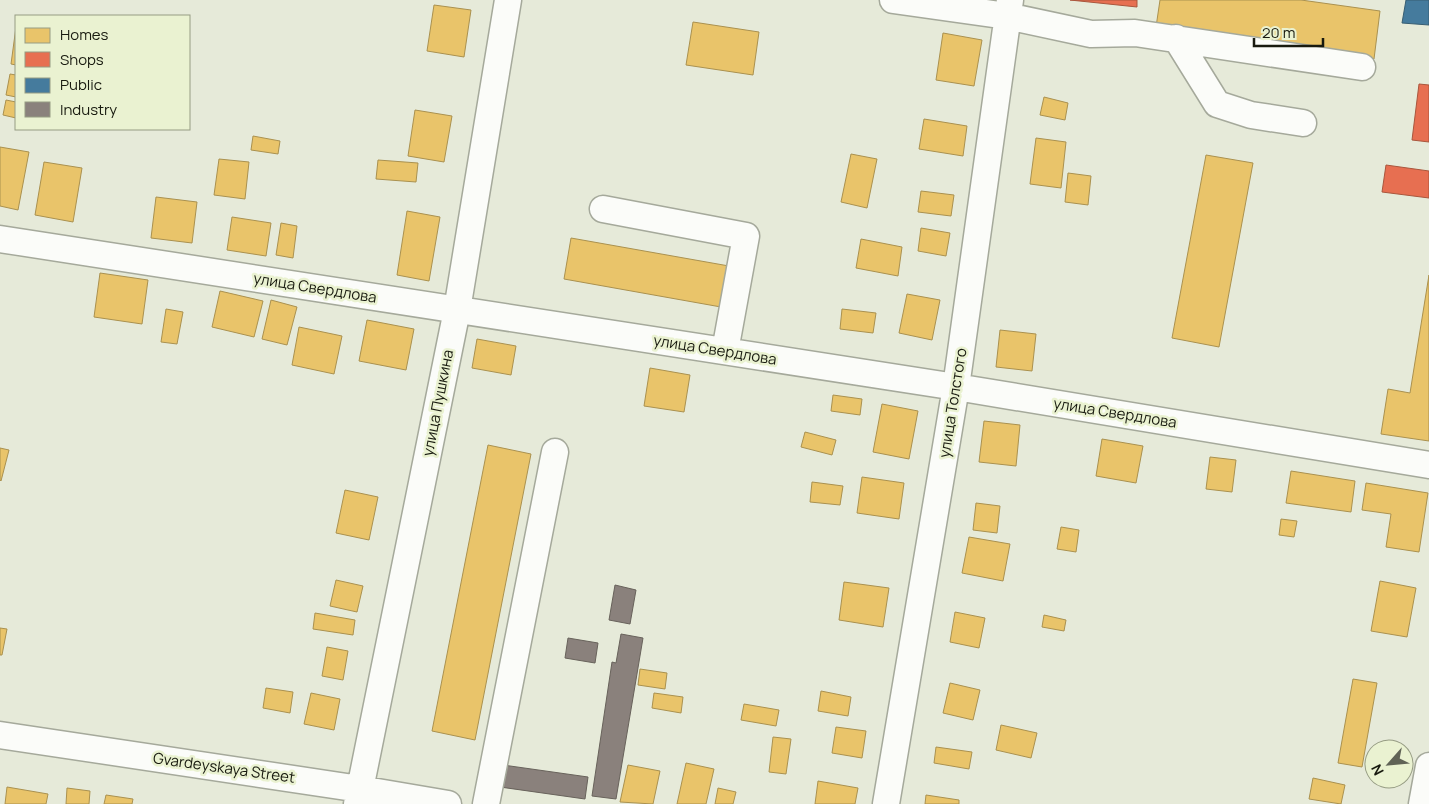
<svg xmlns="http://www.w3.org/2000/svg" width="1429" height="804" font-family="Manrope,sans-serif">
  <rect width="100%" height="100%" fill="#e6ead9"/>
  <path fill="#e9c46a" stroke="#aa914f" d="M1160 0H1301L1380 11 1374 59 1156 27Z
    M434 5 471 10 464 57 427 51Z
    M693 22 759 32 753 75 686 65Z
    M16 27V65L11 64Z
    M943 33 982 40 974 86 936 80Z
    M10 74 16 75V97L6 95Z
    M1044 97 1068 103 1065 120 1040 115Z
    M6 100 16 102V118L3 115Z
    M415 110 452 116 444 162 408 156Z
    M924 119 967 126 963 156 919 149Z
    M253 136 280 141 278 154 251 150Z
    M1036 138 1066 142 1061 188 1030 184Z
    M0 147 29 152 18 210 0 206Z
    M851 154 877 159 867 208 841 202Z
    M1206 155 1253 163 1219 347 1172 338Z
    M219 159 249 162 245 199 214 195Z
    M378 160 418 163 416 182 376 179Z
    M44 162 82 168 73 222 35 215Z
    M1068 173 1091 176 1088 205 1065 202Z
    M921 191 954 195 951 216 918 212Z
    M156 197 197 202 192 243 151 238Z
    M407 211 440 217 429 281 397 275Z
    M232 217 271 223 266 256 227 250Z
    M281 223 297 226 293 258 276 255Z
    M921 228 950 233 946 256 918 251Z
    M571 238 729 266 721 307 564 279Z
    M861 239 902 247 898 276 856 268Z
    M100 273 148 280 142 324 94 317Z
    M1429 275V441L1381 434 1388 389 1410 393Z
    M220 291 263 301 254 337 212 327Z
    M907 294 940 300 932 340 899 333Z
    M271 300 297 307 287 345 262 339Z
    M166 309 183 312 177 344 161 342Z
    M842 309 876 313 873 333 840 329Z
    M367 320 414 329 406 370 359 361Z
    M299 327 342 336 334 374 292 365Z
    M1000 330 1036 334 1032 371 996 367Z
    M477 339 516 346 511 375 472 368Z
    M650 368 690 375 684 412 644 406Z
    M833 395 862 399 860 415 831 411Z
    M882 404 918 411 909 459 873 452Z
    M984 421 1020 425 1016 466 979 462Z
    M805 432 836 440 832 455 801 447Z
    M1102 439 1143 446 1136 483 1096 476Z
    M488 445 531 454 475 740 432 731Z
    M0 448 9 450 1 481 0 480Z
    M1210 457 1236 460 1232 492 1206 489Z
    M1291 471 1355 481 1351 512 1286 503Z
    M862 477 904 483 899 519 857 513Z
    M812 482 843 486 840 505 810 502Z
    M1366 483 1428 493 1419 552 1386 547 1391 514 1362 510Z
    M345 490 378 497 369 540 336 533Z
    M976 503 1000 506 997 533 973 530Z
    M1281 519 1297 521 1294 537 1279 535Z
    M1061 527 1079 530 1076 552 1057 549Z
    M969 537 1010 544 1003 581 962 573Z
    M336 580 363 586 357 612 330 606Z
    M1380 581 1416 588 1407 637 1371 631Z
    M844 582 889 588 883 627 839 620Z
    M955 612 985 618 979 648 950 642Z
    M315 613 355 620 353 635 313 629Z
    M1044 615 1066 620 1064 631 1042 627Z
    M0 628 7 629 2 655H0Z
    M327 647 348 651 343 680 322 676Z
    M640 669 667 673 665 689 638 685Z
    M1353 679 1377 683 1362 767 1338 763Z
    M950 683 980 690 973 720 943 713Z
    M266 688 293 692 290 713 263 708Z
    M821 691 851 697 848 716 818 711Z
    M311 693 340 699 334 730 304 724Z
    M654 693 683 697 681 713 652 708Z
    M744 704 779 710 776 726 741 720Z
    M1001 725 1037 733 1031 758 996 750Z
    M836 727 866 731 862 758 832 753Z
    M773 737 791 739 786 774 769 772Z
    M936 747 972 752 969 769 934 763Z
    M686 763 714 769 706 804H677Z
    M628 765 660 771 653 804 620 802Z
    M1313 778 1345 785 1341 804 1309 799Z
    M818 781 858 788 855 804H815Z
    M7 787 48 794 46 804H5Z
    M67 788 90 791 89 804H66Z
    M718 788 736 792 733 804H715Z
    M106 795 133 799 132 804H104Z
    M926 795 959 800V804H925Z"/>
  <path fill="#e76f51" stroke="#a9563d" d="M1070 0H1137V7Z
    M1419 84 1429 85V142L1412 140Z
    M1386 165 1429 171V198L1382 192Z"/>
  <path fill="#457b9d" stroke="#385e72" d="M1406 0H1429V25L1402 23Z"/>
  <path fill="#8a817c" stroke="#68625b" d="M615 585 636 590 630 624 609 620Z
    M621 634 643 638 616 799 592 796 612 662 616 663Z
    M568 638 598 643 595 663 565 658Z
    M503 765 588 777 585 799 500 787Z"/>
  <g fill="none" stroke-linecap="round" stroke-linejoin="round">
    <g stroke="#a5a99b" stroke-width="29">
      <path id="minor" d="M893 0 1007 16 1091 34 1135 33 1362 67
        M1176 38 1217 104 1251 115 1303 123
        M603 209 746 236 725 351
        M0 239 956 387 1429 465
        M0 735 360 789 448 804
        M357 804 457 310 508 0
        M486 804 555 452
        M886 804 956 387 1010 0
        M1422 804 1429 766"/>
    </g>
    <use href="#minor" stroke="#fbfcf9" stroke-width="26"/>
  </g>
  <g text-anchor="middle" stroke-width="5" stroke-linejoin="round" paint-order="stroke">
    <g font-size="15" fill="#181a0f" stroke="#eaf2d1">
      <text transform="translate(315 288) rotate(9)" y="5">улица Свердлова</text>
      <text transform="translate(715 350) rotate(9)" y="5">улица Свердлова</text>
      <text transform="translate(438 403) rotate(-79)" y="5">улица Пушкина</text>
      <text transform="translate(953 403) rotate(-81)" y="5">улица Толстого</text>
      <text transform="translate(1115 413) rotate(9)" y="5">улица Свердлова</text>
      <text transform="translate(224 768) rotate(8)" y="5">Gvardeyskaya Street</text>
    </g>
  </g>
  <rect x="15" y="15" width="175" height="115" fill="#eaf2d1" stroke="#969c83"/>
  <rect x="25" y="28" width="25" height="15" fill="#e9c46a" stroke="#969c83"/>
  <text x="60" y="40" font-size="15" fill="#181a0f">Homes</text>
  <rect x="25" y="52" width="25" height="15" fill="#e76f51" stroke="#969c83"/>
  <text x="60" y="65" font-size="15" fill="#181a0f">Shops</text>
  <rect x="25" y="78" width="25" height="15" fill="#457b9d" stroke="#969c83"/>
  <text x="60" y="90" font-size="15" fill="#181a0f">Public</text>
  <rect x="25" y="102" width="25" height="15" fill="#8a817c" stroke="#969c83"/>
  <text x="60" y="115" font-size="15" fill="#181a0f">Industry</text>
  <g transform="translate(1389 764) rotate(243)"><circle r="24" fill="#eaf2d1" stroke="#969c83"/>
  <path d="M0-4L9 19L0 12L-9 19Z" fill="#606356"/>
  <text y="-8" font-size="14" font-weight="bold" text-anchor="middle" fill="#181a0f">N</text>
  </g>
  <path d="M1254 38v8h69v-8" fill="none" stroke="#181a0f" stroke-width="2.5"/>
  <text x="1262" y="38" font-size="15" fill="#181a0f" stroke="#eaf2d1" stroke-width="4" paint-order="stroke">20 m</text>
</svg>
